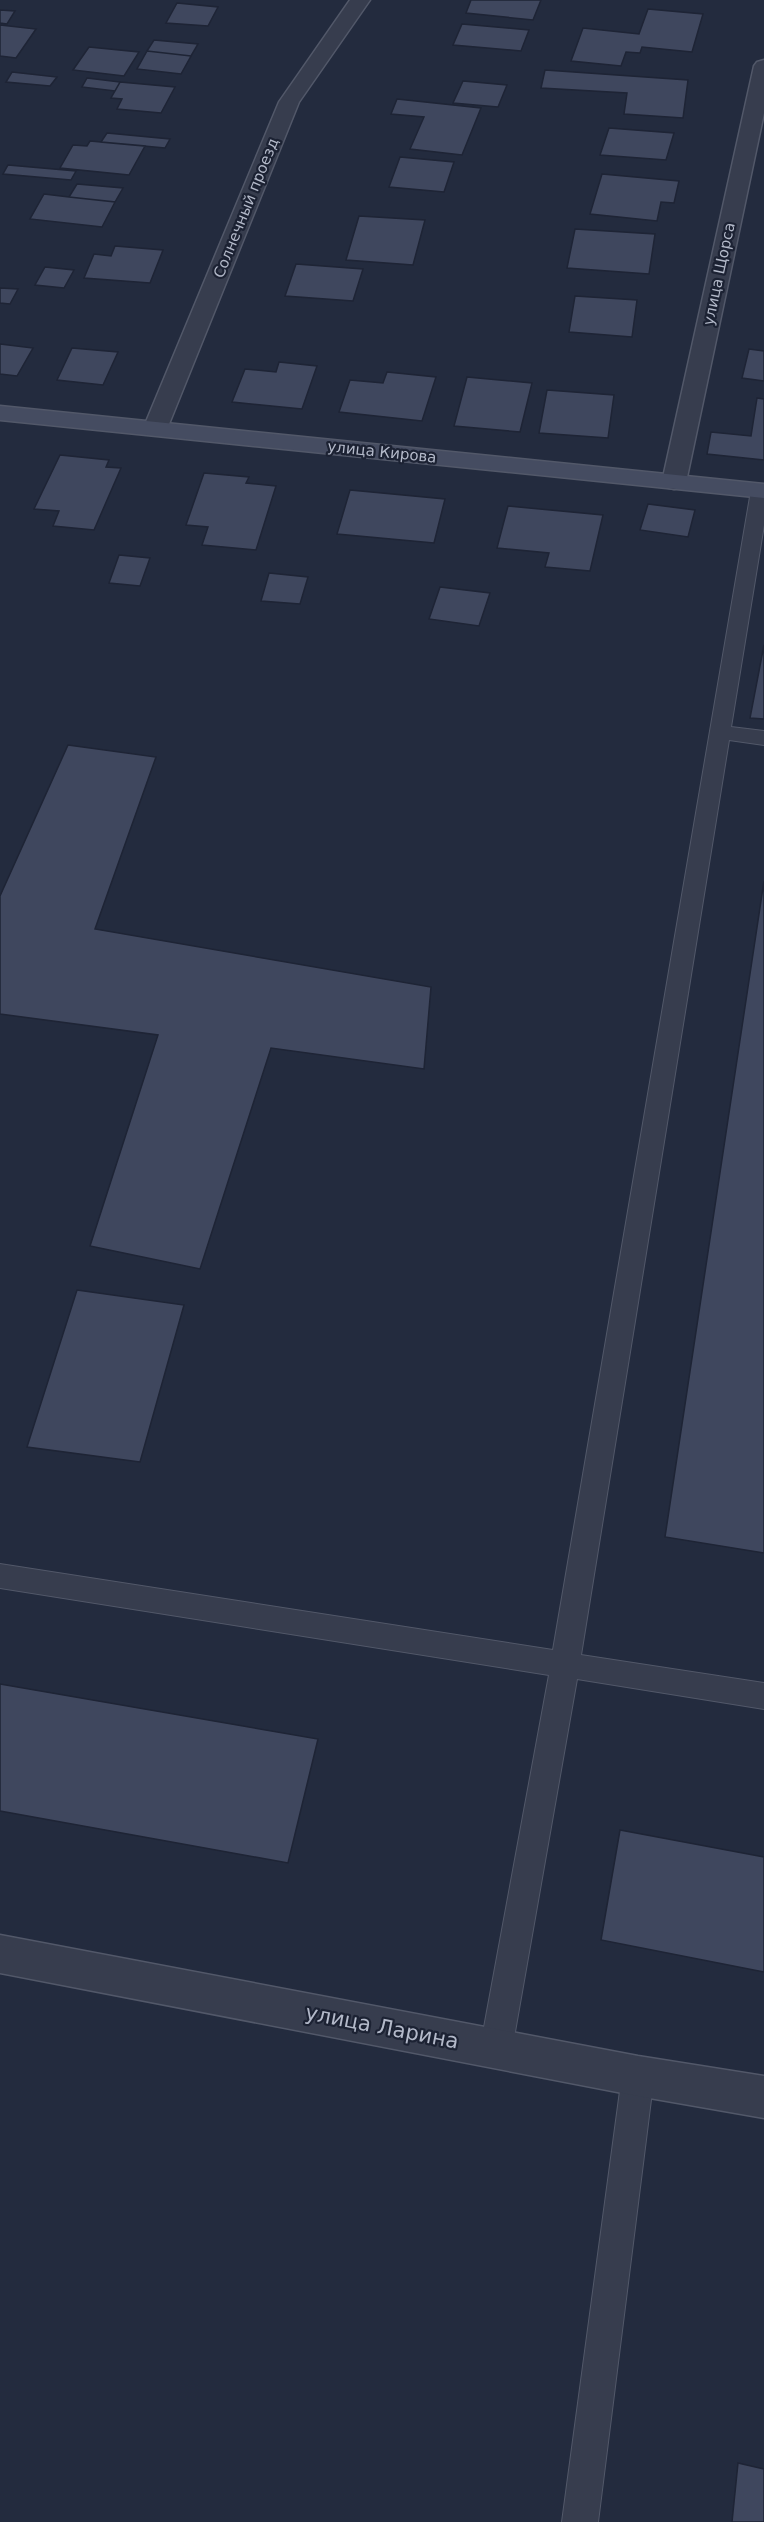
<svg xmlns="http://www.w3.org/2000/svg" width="764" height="2522" font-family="'DejaVu Sans',sans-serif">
  <rect width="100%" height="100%" fill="#232b3e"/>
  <path fill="#3f475e" stroke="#1e2435" stroke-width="1.5" d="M471 0H541L533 20 466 13Z
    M177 3 218 7 208 26 166 23Z
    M648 9 703 14 692 52 642 47 640 53 626 52 621 66 571 61 583 28 639 34Z
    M0 10 15 11 7 24 0 23Z
    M462 24 529 30 521 51 453 45Z
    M0 25 36 29 16 58 0 56Z
    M154 40 198 44 191 56 147 51Z
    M89 47 139 52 124 76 73 70Z
    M147 51 191 56 181 74 137 69Z
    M545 70 688 80 683 118 624 114 627 93 541 88Z
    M12 72 57 77 50 86 6 82Z
    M87 78 120 82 115 91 82 87Z
    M463 81 507 85 498 107 453 103Z
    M120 82 175 87 161 113 117 109 122 99 111 98Z
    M397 99 481 108 462 155 410 149 424 117 391 114Z
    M609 128 674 133 666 160 600 155Z
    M107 133 170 139 165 148 101 142Z
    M90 141 145 146 129 175 60 168 73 145 87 146Z
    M400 157 454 162 444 192 389 187Z
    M8 165 76 171 71 180 3 174Z
    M602 174 679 181 674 203 661 202 657 221 590 214Z
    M77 184 123 188 115 202 69 197Z
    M44 194 69 197 115 202 102 227 30 219Z
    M359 216 425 220 413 265 346 260Z
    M575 229 655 234 649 274 567 268Z
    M115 246 163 250 150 283 84 278 94 254 111 256Z
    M296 264 363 269 353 301 285 296Z
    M45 267 74 270 64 288 35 285Z
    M0 288 18 289 10 304 0 303Z
    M575 296 637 300 632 337 569 332Z
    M0 344 33 348 17 376 0 374Z
    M72 348 118 352 103 385 57 380Z
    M749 349 764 351V381L742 378Z
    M279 362 317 366 302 409 232 402 245 369 276 372Z
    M387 372 436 377 422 421 339 412 350 380 383 383Z
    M467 377 532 383 520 432 454 426Z
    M547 390 614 395 608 438 539 433Z
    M757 398 764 399V460L707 454 711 432 751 436Z
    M60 455 109 460 106 467 121 468 94 530 53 526 59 511 34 509Z
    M204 473 249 477 246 483 276 486 256 550 202 545 208 527 186 525Z
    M350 490 445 499 434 543 337 534Z
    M648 504 695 510 688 537 640 530Z
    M508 506 603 515 590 571 545 567 549 553 497 548Z
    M119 555 150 558 140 586 109 583Z
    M269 573 308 577 300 604 261 601Z
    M440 587 490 593 479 626 429 619Z
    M764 645V719L750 718Z
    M68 745 156 757 95 929 431 987 424 1069 271 1048 200 1269 90 1246 158 1035 0 1014V896Z
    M764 881V1553L665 1537Z
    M77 1290 184 1305 140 1462 27 1447Z
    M0 1684 318 1739 288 1863 0 1811Z
    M620 1830 764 1857V1972L601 1940Z
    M738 2463 764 2469V2522H732Z"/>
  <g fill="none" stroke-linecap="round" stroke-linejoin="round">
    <g stroke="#525869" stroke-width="2">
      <path id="lane" d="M760 485 764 486V525L731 727 764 731V745L729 740 581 1655 764 1683V1709L577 1679 512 2049 507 2060 496 2065 485 2060 480 2049 549 1675 0 1588V1564L553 1650 751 491Z
        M638 2060 649 2065 654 2076 598 2522H562L622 2076 627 2065Z"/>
    </g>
    <g stroke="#525869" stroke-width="3">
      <path id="street" d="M350 0H370L299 102 167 429 163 434H147L143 429 279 102Z
        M764 60V113L686 482 683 487 674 489 665 487 662 482 754 66 757 62Z
        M0 1935 638 2056 764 2076V2118L638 2096 0 1973Z"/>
    </g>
    <g stroke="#525869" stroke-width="3">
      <path id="secondary" d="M0 406 764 484V498L0 420Z"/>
    </g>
    <use href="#lane" fill="#373d4e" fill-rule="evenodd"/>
    <use href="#street" fill="#373d4e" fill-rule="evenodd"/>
    <use href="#secondary" fill="#454c61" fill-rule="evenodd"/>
  </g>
  <g text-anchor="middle" stroke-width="4.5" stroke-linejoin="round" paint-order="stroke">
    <g font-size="15" fill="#b3b9c9" stroke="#1c2233">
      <text transform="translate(246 208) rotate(-68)" y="5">Солнечный проезд</text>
      <text transform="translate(719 274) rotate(-78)" y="5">улица Щорса</text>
      <text transform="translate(382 452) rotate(6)" y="5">улица Кирова</text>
    </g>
    <g font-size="21" fill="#b3b9c9" stroke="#1c2233">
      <text transform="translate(382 2027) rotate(11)" y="7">улица Ларина</text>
    </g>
  </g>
</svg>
